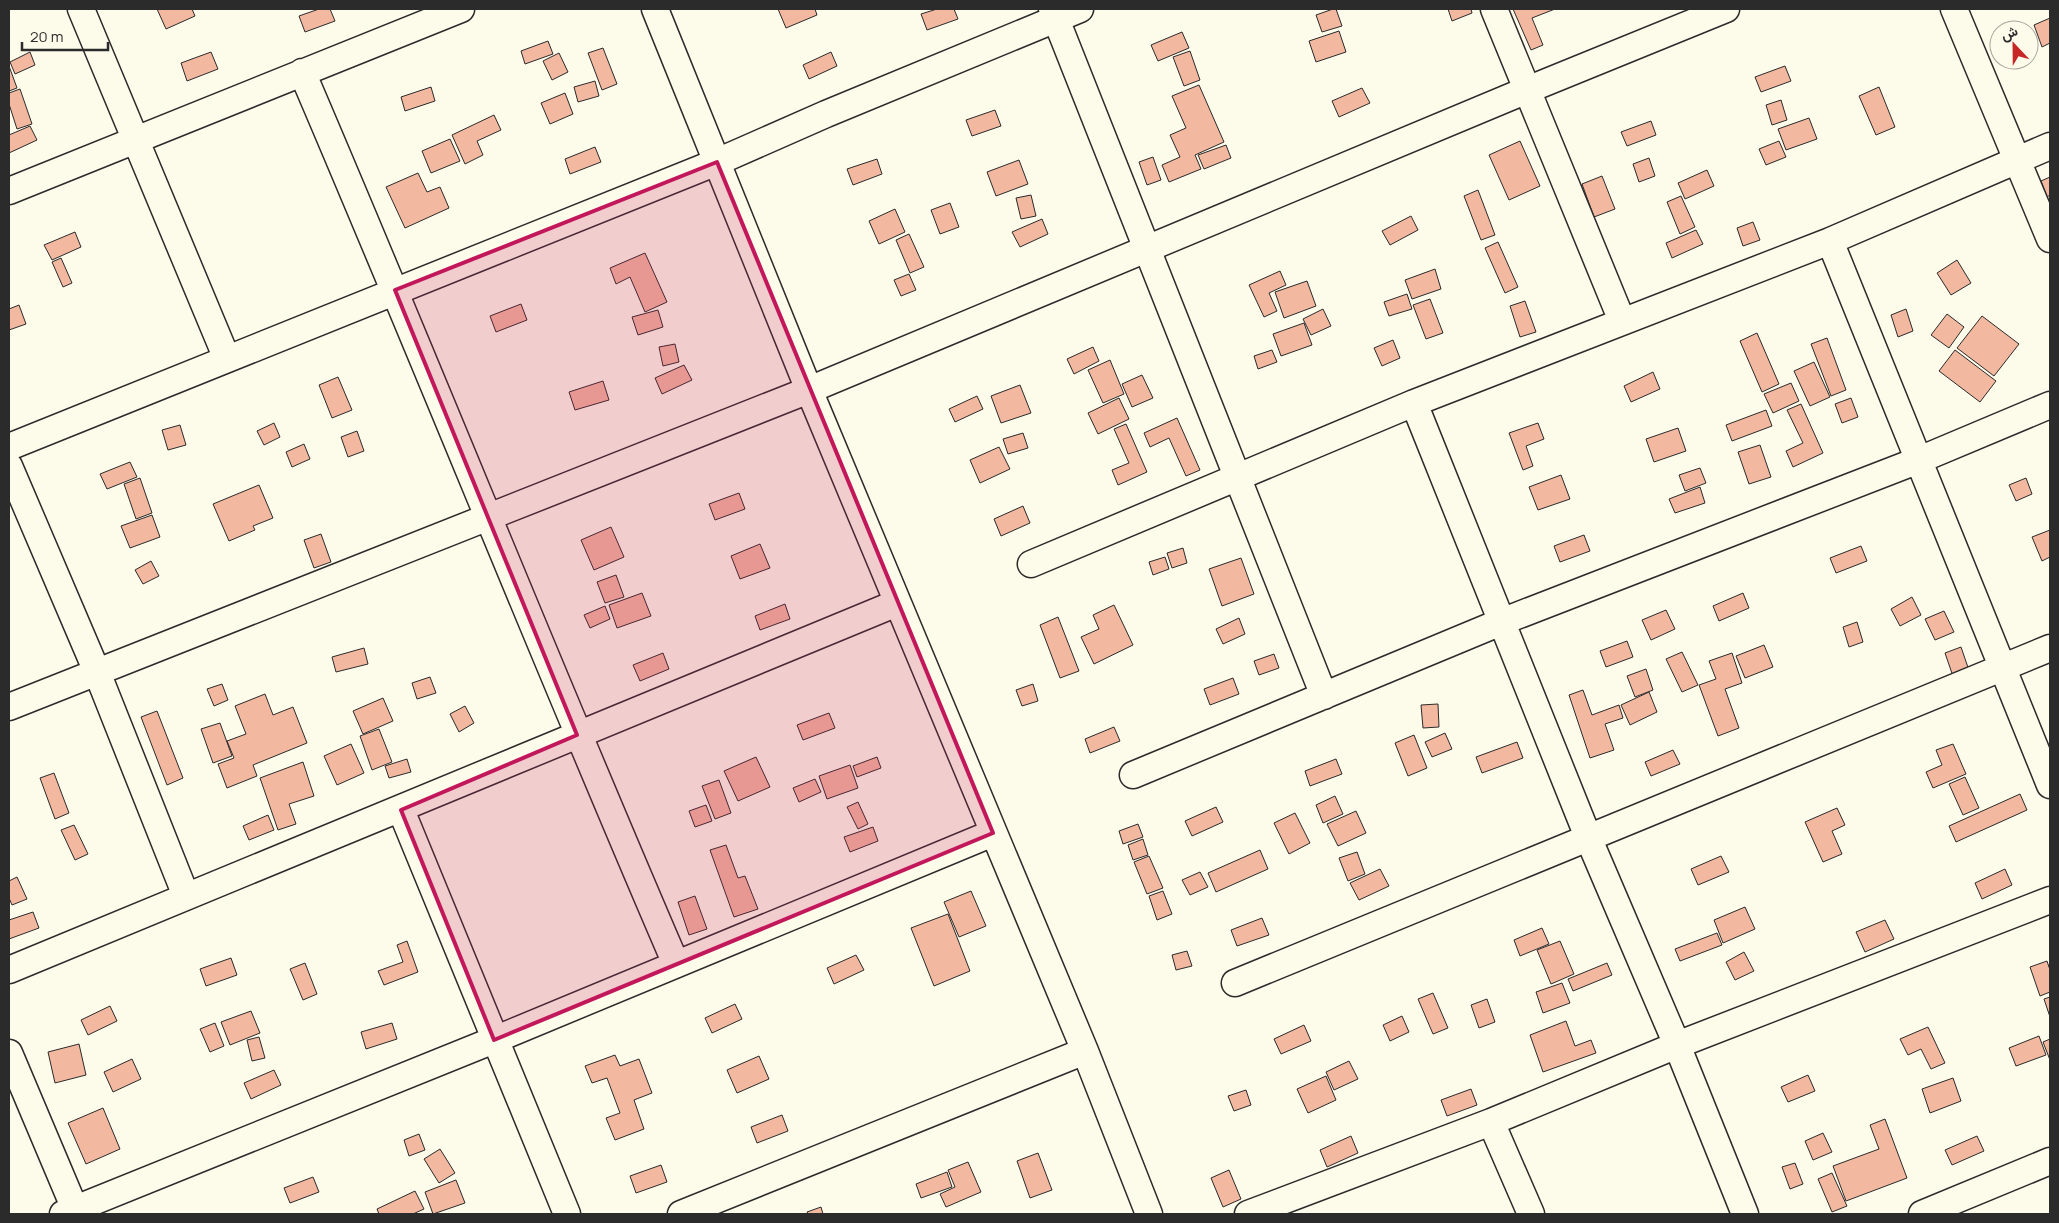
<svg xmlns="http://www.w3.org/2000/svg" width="2059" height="1223" font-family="Manrope,Vazirmatn,sans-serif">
  <rect width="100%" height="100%" fill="#fdfbea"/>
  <path fill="#f2b8a0" stroke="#2b2b2b" d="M157 9H192L195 16 166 29Z
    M319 9H330L335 21 305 32 299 16Z
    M778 9H815L817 15 786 28Z
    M937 9H954L958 19 927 30 921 14Z
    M1333 9H1336L1342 26 1322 32 1316 15Z
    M1448 9H1471L1472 13 1452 21Z
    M1513 9H1555L1532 18 1543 45 1531 50Z
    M2050 18V43L2042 47 2034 25Z
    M1339 31 1346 52 1316 62 1309 41Z
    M1182 32 1189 48 1158 61 1151 45Z
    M548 41 553 54 525 64 521 51Z
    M603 48 617 84 602 90 588 53Z
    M1190 51 1200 80 1184 86 1173 57Z
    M30 52 35 65 15 74 10 62Z
    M211 52 218 69 187 81 181 63Z
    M831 52 837 66 809 79 803 65Z
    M559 53 568 72 552 80 543 61Z
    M9 66 17 88 9 91Z
    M1785 66 1791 81 1761 92 1755 77Z
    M595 81 599 96 578 102 574 87Z
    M1199 85 1224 142 1195 155 1201 169 1169 182 1162 165 1180 157 1170 135 1186 128 1172 96Z
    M431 87 435 101 405 111 401 97Z
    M1879 87 1895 127 1876 135 1859 96Z
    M1362 88 1370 103 1339 117 1332 101Z
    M20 89 32 124 17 129 9 104V93Z
    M565 93 573 114 550 124 541 103Z
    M1781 100 1787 120 1772 125 1766 105Z
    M995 110 1001 126 972 136 966 120Z
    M494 115 501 130 477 141 483 155 465 164 452 135Z
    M1809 118 1817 139 1786 150 1778 129Z
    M1651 121 1656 135 1627 146 1621 132Z
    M30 126 37 140 9 153V135Z
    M450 139 460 161 431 173 422 151Z
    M1520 141 1540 186 1509 200 1489 155Z
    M1779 141 1786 157 1766 165 1759 149Z
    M1226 145 1231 158 1204 169 1198 155Z
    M595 147 601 162 570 174 565 159Z
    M1153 157 1161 180 1147 185 1139 162Z
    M1649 158 1655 176 1639 182 1633 164Z
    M877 159 882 174 853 185 847 169Z
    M1019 160 1028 184 996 196 987 172Z
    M1707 170 1714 186 1685 199 1678 183Z
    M418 173 427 192 440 187 449 208 405 228 386 187Z
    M1602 176 1615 209 1594 217 1582 184Z
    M2050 177V195L2047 197 2041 181Z
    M1478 190 1495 235 1481 240 1464 196Z
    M1031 195 1036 216 1021 219 1016 198Z
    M1681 196 1695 227 1680 234 1667 202Z
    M950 203 959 227 940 234 931 210Z
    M895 209 905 232 879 244 869 221Z
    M1411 216 1418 230 1390 245 1382 231Z
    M1042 219 1048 234 1020 247 1012 232Z
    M1753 222 1760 240 1743 246 1737 228Z
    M1696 230 1703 244 1672 258 1666 243Z
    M75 232 81 247 52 260 44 245Z
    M909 234 924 267 910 273 896 240Z
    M1498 242 1518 287 1505 293 1485 248Z
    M645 253 667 302 645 312 630 277 616 284 610 268Z
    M61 258 72 283 63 287 52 262Z
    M1957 260 1971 283 1951 295 1937 273Z
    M1435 269 1441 289 1412 299 1405 280Z
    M1280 271 1286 285 1269 293 1277 311 1264 317 1249 285Z
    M909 274 916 290 901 296 894 280Z
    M1307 281 1316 306 1284 318 1275 292Z
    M1407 294 1412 309 1389 316 1384 302Z
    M1430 299 1443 333 1426 339 1413 305Z
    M1525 301 1536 332 1520 337 1510 306Z
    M521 304 527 320 496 332 490 316Z
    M19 305 26 324 9 330V309Z
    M1323 309 1331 326 1311 335 1303 319Z
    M1906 309 1913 331 1898 337 1891 315Z
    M658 310 663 327 638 335 632 317Z
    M1947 314 1964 327 1949 348 1931 335Z
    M1982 316 2019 344 1994 376 1957 348Z
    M1304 323 1312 345 1281 356 1273 334Z
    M1757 333 1779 384 1762 392 1740 341Z
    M1827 338 1846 390 1831 396 1811 344Z
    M1393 340 1400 358 1382 366 1374 348Z
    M675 344 679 362 663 366 659 347Z
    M1093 347 1099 361 1074 374 1067 359Z
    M1272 350 1277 362 1258 369 1254 356Z
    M1955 350 1996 381 1980 402 1939 371Z
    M1110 360 1124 394 1103 403 1088 370Z
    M1814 362 1830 397 1810 406 1794 371Z
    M684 365 692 380 662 394 655 378Z
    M1653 372 1660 389 1631 402 1624 386Z
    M1142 375 1153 398 1132 407 1122 384Z
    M338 377 352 410 332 418 319 385Z
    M603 381 609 400 575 410 569 392Z
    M1791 383 1799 401 1773 413 1764 394Z
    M1020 385 1031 413 1001 423 991 396Z
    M977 396 983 409 955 422 949 409Z
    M1119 398 1129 419 1098 434 1088 413Z
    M1851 398 1858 417 1842 423 1835 404Z
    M1801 404 1823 453 1793 467 1786 451 1803 443 1787 410Z
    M1766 410 1772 426 1732 441 1726 425Z
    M1177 418 1200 470 1186 476 1169 438 1150 447 1144 433Z
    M274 423 280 437 264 445 257 431Z
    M1538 423 1544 439 1526 446 1533 466 1523 470 1509 433Z
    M1126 424 1147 472 1118 485 1112 470 1129 463 1114 429Z
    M180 425 186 445 168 450 162 430Z
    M1678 428 1686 451 1654 462 1646 439Z
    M357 431 364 451 348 457 341 437Z
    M1023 433 1028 448 1008 454 1003 439Z
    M304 444 310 459 292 467 286 452Z
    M1760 445 1771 477 1749 484 1738 452Z
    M999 447 1010 469 980 483 970 460Z
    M130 462 137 477 107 489 100 474Z
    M1700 468 1706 483 1685 491 1679 475Z
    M1561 475 1570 499 1538 510 1529 487Z
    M140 478 152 513 136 519 124 484Z
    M2026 478 2032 494 2016 501 2009 485Z
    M259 485 273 518 253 526 255 530 229 541 213 504Z
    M1700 487 1705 503 1675 513 1669 499Z
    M739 493 745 509 715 520 709 504Z
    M1023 506 1030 523 1001 536 994 519Z
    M152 515 160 537 130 548 121 526Z
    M611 527 624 557 594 570 581 540Z
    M2050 530V557L2042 561 2032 537Z
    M321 534 331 562 314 568 304 540Z
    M1584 535 1590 551 1560 562 1554 546Z
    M760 544 770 568 740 579 731 556Z
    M1861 546 1867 561 1836 573 1830 558Z
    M1183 548 1187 563 1172 568 1167 553Z
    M1165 557 1169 569 1153 575 1149 562Z
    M1241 558 1254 594 1222 606 1209 569Z
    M151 561 159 576 143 584 135 570Z
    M616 575 624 597 605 603 597 582Z
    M642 593 651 616 617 628 609 605Z
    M1743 593 1749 608 1719 621 1713 606Z
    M1912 597 1921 615 1900 626 1891 609Z
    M785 604 790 619 760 630 755 616Z
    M1114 605 1133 645 1094 664 1081 637 1099 629 1093 615Z
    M605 606 610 619 590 628 584 615Z
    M1666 610 1675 629 1651 640 1642 620Z
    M1944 611 1954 632 1935 640 1925 619Z
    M1058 617 1079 671 1060 678 1040 625Z
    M1239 618 1245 634 1223 644 1216 629Z
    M1857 622 1863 642 1849 647 1843 627Z
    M1627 641 1633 657 1606 667 1600 651Z
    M1764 645 1773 667 1745 678 1736 656Z
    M1961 647 1974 685 1958 691 1945 653Z
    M364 648 368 664 336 672 332 657Z
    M1682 652 1698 685 1682 692 1666 659Z
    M663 653 669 669 640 681 633 665Z
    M1732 653 1742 683 1725 689 1739 728 1718 736 1699 685 1716 679 1709 661Z
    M1274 654 1279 668 1259 675 1254 661Z
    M1646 669 1653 690 1635 697 1627 676Z
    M430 677 436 693 417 699 412 683Z
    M1233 678 1239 694 1210 705 1204 689Z
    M222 684 228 700 214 706 207 689Z
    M1033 684 1038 701 1022 706 1016 690Z
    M1583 690 1592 715 1619 705 1623 718 1605 724 1614 750 1590 758 1569 695Z
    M1649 692 1657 712 1630 725 1621 705Z
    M265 694 273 715 293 707 307 743 253 765 257 776 227 788 218 764 234 758 227 741 246 734 235 706Z
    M383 698 393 721 363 734 353 711Z
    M1438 704 1439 727 1423 728 1421 705Z
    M465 706 474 723 459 732 450 714Z
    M157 711 183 778 167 785 141 717Z
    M829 713 835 728 803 740 797 725Z
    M220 723 232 756 213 763 201 729Z
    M1114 727 1120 741 1090 753 1085 739Z
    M379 729 392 762 372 770 360 736Z
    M1445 733 1452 749 1432 757 1425 742Z
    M1414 735 1427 768 1408 776 1395 743Z
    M1517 742 1523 758 1482 773 1476 757Z
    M351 744 364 773 337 785 324 756Z
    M1953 744 1966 774 1933 788 1926 772 1942 765 1936 750Z
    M1673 750 1680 764 1651 776 1645 762Z
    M756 757 770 787 738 801 724 771Z
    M877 757 881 768 857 777 853 766Z
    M407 759 411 772 389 778 385 766Z
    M1336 759 1342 774 1310 786 1305 771Z
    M303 762 314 796 289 804 296 824 278 830 260 778Z
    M850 765 858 788 827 799 819 776Z
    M54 773 69 813 55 819 40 778Z
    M1965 777 1979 808 1963 815 1949 784Z
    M815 779 821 792 799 802 793 788Z
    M719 780 731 813 715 819 702 786Z
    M2020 794 2027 810 1956 842 1949 826Z
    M1335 796 1343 814 1323 823 1316 805Z
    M858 802 868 824 858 829 847 807Z
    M706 805 712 821 695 827 689 811Z
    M1216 807 1223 822 1192 836 1185 821Z
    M1837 808 1845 825 1832 831 1842 854 1823 862 1805 822Z
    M1356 811 1366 833 1338 846 1327 824Z
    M1295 813 1310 843 1289 854 1274 823Z
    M268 815 274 830 249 840 243 826Z
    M1138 824 1143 837 1123 844 1119 831Z
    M74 825 88 854 75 860 61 830Z
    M873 827 878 841 850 852 844 837Z
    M1143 839 1148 855 1133 860 1128 845Z
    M726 845 738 878 745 876 758 909 734 917 710 850Z
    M1260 850 1268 869 1216 892 1208 873Z
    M1357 852 1365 874 1348 881 1339 858Z
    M1149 856 1163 888 1147 894 1134 862Z
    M1721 856 1729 872 1698 885 1691 869Z
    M1380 869 1389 886 1359 900 1350 883Z
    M2005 869 2012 885 1982 899 1975 883Z
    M1200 872 1208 887 1190 895 1182 880Z
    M17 877 27 899 12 905 9 898V881Z
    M971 891 986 926 959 937 944 902Z
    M1163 891 1172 914 1157 920 1149 896Z
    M695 896 707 929 689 935 678 902Z
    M1745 907 1755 929 1723 943 1714 920Z
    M33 912 39 928 9 939V920Z
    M948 914 970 971 934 986 911 928Z
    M1262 918 1269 935 1237 946 1231 930Z
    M1885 920 1894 939 1865 952 1856 932Z
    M1542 928 1549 944 1520 956 1514 940Z
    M1717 933 1722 945 1680 961 1675 949Z
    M407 941 418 972 384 985 378 971 403 962 397 945Z
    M1560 941 1574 974 1551 984 1537 950Z
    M1187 951 1192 966 1176 970 1172 955Z
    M1744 952 1754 971 1735 980 1726 962Z
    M856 955 864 970 834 984 827 968Z
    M231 958 237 975 206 986 200 969Z
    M2047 961 2050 970V992L2040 996 2030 967Z
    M305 963 317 994 303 1000 290 969Z
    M1607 963 1612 975 1573 991 1568 979Z
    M1562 983 1570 1003 1543 1013 1536 992Z
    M1433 993 1448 1028 1433 1034 1418 999Z
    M2050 997V1017L2044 999Z
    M1487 999 1495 1022 1479 1028 1471 1005Z
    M735 1004 742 1019 712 1033 705 1018Z
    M110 1006 117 1021 88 1035 81 1020Z
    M251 1011 260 1033 230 1045 221 1022Z
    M1402 1016 1409 1032 1390 1041 1383 1025Z
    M1566 1021 1575 1046 1591 1040 1596 1053 1543 1072 1530 1035Z
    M215 1023 224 1046 210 1052 200 1029Z
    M392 1023 397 1039 366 1049 361 1032Z
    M1304 1025 1311 1041 1281 1054 1274 1039Z
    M1928 1027 1945 1063 1931 1069 1921 1049 1908 1055 1900 1039Z
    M2039 1036 2046 1055 2016 1066 2009 1048Z
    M259 1037 265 1058 252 1061 247 1040Z
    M2050 1039V1060L2043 1042Z
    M79 1044 86 1075 55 1083 48 1052Z
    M615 1055 620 1066 639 1059 652 1093 634 1100 644 1129 615 1140 606 1118 620 1113 607 1078 592 1083 585 1066Z
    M759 1056 769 1079 737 1093 727 1070Z
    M132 1059 141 1079 113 1092 104 1072Z
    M1349 1061 1358 1079 1334 1090 1326 1072Z
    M274 1070 281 1085 251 1099 244 1083Z
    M1808 1075 1815 1091 1788 1102 1781 1087Z
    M1326 1076 1336 1100 1308 1113 1297 1089Z
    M1953 1078 1961 1101 1930 1113 1922 1089Z
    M1471 1089 1477 1105 1447 1116 1441 1100Z
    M1246 1090 1251 1105 1234 1111 1228 1096Z
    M103 1108 120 1149 86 1164 68 1123Z
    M782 1115 788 1131 757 1143 751 1127Z
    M1885 1119 1907 1178 1846 1201 1833 1166 1879 1149 1870 1125Z
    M1823 1133 1832 1152 1813 1160 1805 1141Z
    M419 1134 425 1150 409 1156 404 1140Z
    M1351 1136 1358 1153 1327 1167 1320 1150Z
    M1977 1136 1984 1151 1952 1165 1945 1150Z
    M440 1149 455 1173 439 1183 424 1159Z
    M1038 1153 1052 1190 1030 1198 1017 1161Z
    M968 1162 981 1192 946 1207 940 1194 955 1187 948 1170Z
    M1795 1163 1803 1184 1790 1189 1782 1167Z
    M661 1165 667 1182 636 1193 630 1176Z
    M1229 1170 1241 1199 1223 1207 1211 1178Z
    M947 1172 952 1187 921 1198 916 1184Z
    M1832 1173 1847 1206 1832 1212 1818 1179Z
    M313 1177 319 1192 290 1203 284 1188Z
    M456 1180 465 1203 433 1214 425 1192Z
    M415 1191 424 1209 413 1214H379L377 1209Z
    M821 1207 823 1214H808L807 1212Z"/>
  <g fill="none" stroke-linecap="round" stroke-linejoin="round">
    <g stroke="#2b2b2b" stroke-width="29">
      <path id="street" d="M81 9 227 359
        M655 9 809 390 1085 1051 1149 1214
        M1052 9 1324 696
        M1494 9 1622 321
        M1954 9 2050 239
        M302 72C429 368 548 668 676 964
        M9 191 461 9
        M1830 241 2050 785
        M1414 403 1588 837 1677 1045 1745 1214
        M9 447 717 162 826 114 1080 9
        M9 466 97 672 186 896
        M1031 564 1414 403 1830 241 2050 146
        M9 707 809 390 1527 90 1726 9
        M1133 775 1501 622 1919 460 2050 405
        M401 810 567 1214
        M9 970 897 603
        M1235 983 2050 648
        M9 1053 77 1214
        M1491 1122 1531 1214
        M63 1214 494 1040 993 833
        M681 1214 1085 1051
        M1248 1214 1491 1122 1677 1045 2050 900
        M1922 1214 2050 1161"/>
    </g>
    <use href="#street" stroke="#fdfbea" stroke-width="26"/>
  </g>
  <path fill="#c2185b" fill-opacity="0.2" stroke="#c2185b" stroke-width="4" stroke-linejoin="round" d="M717 162 993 833 494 1040 401 810 577 735 395 290Z"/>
  <rect width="2059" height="1223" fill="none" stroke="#2b2b2b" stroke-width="20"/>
  <g transform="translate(2014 45) rotate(338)"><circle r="24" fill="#fdfbea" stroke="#a9a89e"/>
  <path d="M0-4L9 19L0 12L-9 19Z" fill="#c62828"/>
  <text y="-8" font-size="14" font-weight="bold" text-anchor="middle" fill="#2b2b2b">ش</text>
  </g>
  <path d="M22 42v8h86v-8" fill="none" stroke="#2b2b2b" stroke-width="2.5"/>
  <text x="30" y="42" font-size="15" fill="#2b2b2b" stroke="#fdfbea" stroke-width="4" paint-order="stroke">20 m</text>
</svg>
